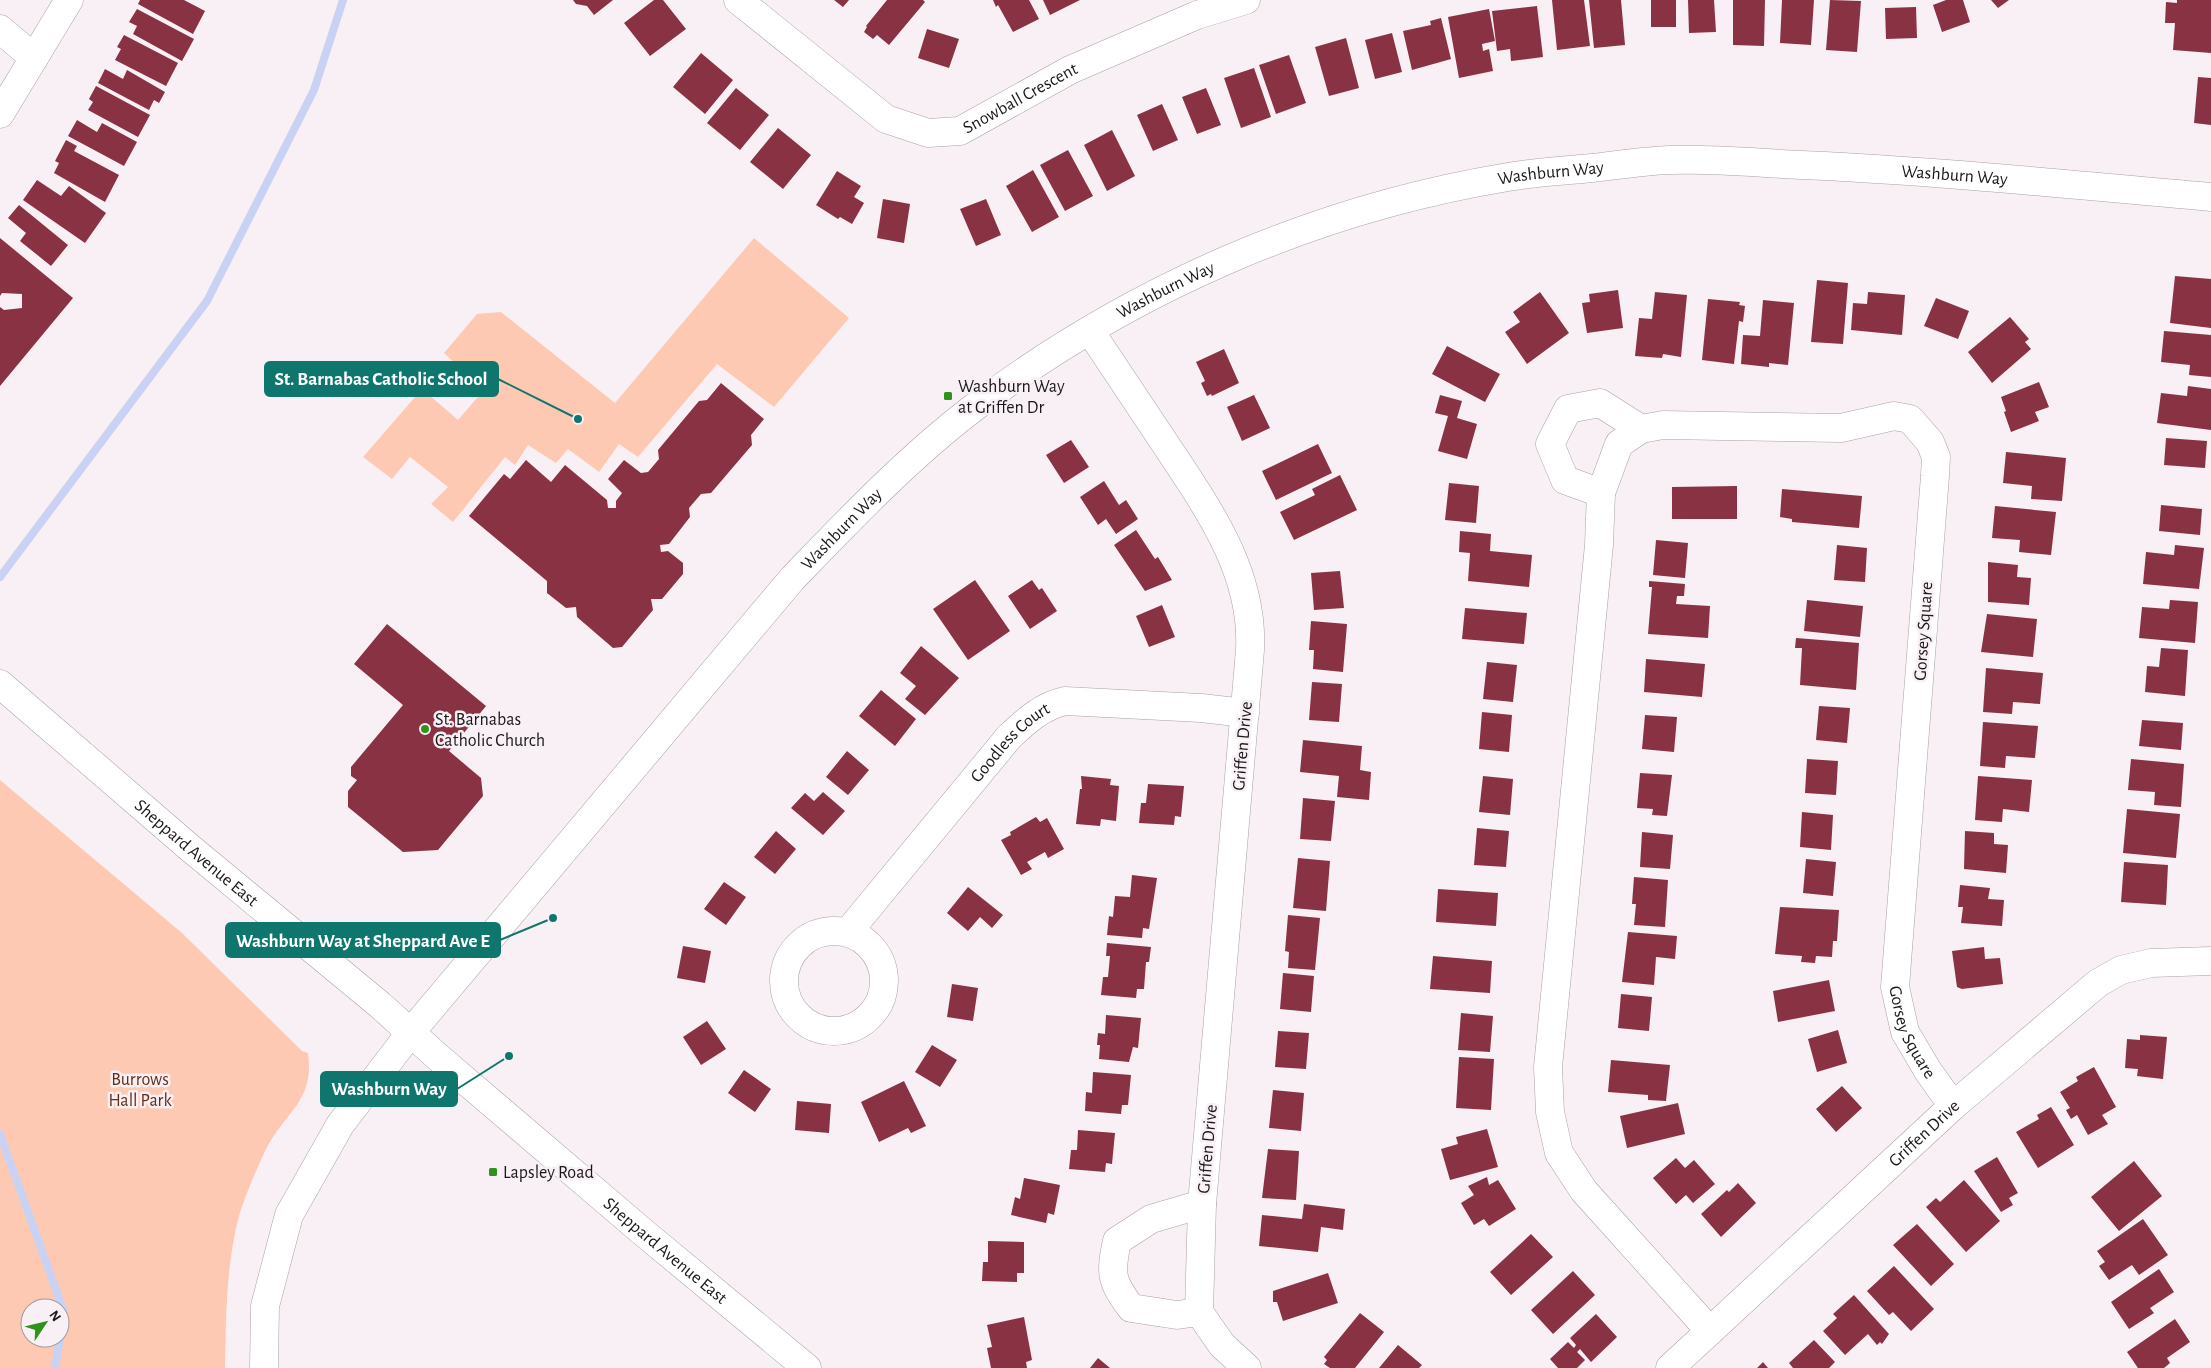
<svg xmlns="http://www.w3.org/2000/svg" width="2211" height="1368" font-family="'Alegreya Sans',sans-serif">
  <rect width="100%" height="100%" fill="#f8f0f5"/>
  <path fill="#fec9b3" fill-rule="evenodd" d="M754 238 849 318 774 407 717 364 638 457 619 444 599 472 568 449 556 463 528 445 515 465 505 457 453 522 431 504 448 487 410 457 392 479 363 457 422 389 458 420 484 390 444 353 477 314 501 312 615 403Z
    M0 780 182 933 302 1051 308 1053C315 1101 285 1112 266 1149 256 1171 244 1197 238 1220 226 1268 226 1319 225 1368H0ZM30 1308H60V1338H30Z"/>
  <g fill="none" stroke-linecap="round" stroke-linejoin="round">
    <path stroke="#cad2f4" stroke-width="8" d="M0 577 207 301 314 90 343 0
      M0 1134 64 1312 60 1335
      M55 1368 60 1338"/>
  </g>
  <path fill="#893243" d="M140 0H184L205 11 193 34 138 4Z
    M573 0H613L594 15 587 6 576 4Z
    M654 0H663L686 29 650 56 624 23Z
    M834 0H849L843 7Z
    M887 0H923L925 2 889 45 877 35 873 39 864 32 867 27 866 26Z
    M993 0H1029L1039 19 1013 32 998 5 996 7Z
    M1043 0H1080L1050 15Z
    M1552 0H1584L1590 46 1557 50Z
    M1589 0H1621L1625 45 1594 48Z
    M1651 0H1676V27H1651Z
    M1688 0H1714L1716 32 1689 33Z
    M1733 0H1765L1764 46 1733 45Z
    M1782 0H1814L1811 45 1780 43Z
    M1830 0 1861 1 1857 52 1826 50Z
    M1946 0H1963L1970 22 1942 32 1933 5Z
    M1991 0H2009L1998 8Z
    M2177 0H2211V53L2173 50 2175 23H2165L2166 2 2177 3Z
    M1537 6 1543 57 1511 61 1510 49 1497 51 1492 11Z
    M1916 7 1917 38 1886 39 1885 8Z
    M137 9 194 39 182 61 133 34 137 26 129 22Z
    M1489 9 1495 41 1482 44 1483 51 1489 49 1493 71 1459 78 1448 17Z
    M1441 18 1451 59 1412 70 1403 31 1431 25 1430 21Z
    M927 29 959 39 949 68 918 58Z
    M1392 33 1402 72 1375 79 1365 40Z
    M124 35 178 63 166 86 115 60 121 49 117 47Z
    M1346 38 1359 88 1329 96 1315 47Z
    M701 53 733 80 705 114 673 87Z
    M1289 55 1306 103 1276 114 1259 65Z
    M1254 68 1271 117 1241 128 1224 78Z
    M105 69 123 79 127 70 165 92 159 103 154 100 149 110 98 83Z
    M2198 77 2211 78V125L2194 123Z
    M96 86 150 115 138 137 88 110 93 102 89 99Z
    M736 88 769 115 740 150 707 123Z
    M1206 88 1221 125 1197 134 1182 97Z
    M1162 104 1178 140 1153 151 1137 115Z
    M77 120 97 132 102 123 137 142 124 166 68 136Z
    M778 128 811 155 783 189 750 162Z
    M1112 130 1135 176 1107 191 1084 145Z
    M66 140 77 146 74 151 119 175 105 202 54 173 59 163 55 161Z
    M1068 150 1093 196 1065 211 1040 165Z
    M1033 170 1059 217 1032 232 1006 186Z
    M837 171 861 186 854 197 864 203 852 224 840 217 838 219 816 205Z
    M37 180 61 196 69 186 106 213 85 243 23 200Z
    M883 199 910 204 904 243 877 238Z
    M986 199 1001 235 976 246 960 209Z
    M19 205 68 245 51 266 20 241 26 233 8 218Z
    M0 238 73 298 0 386V307L4 310 22 308V294L2 293 0 296Z
    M2175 276 2211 279V328L2170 323Z
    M1817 280 1848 283 1843 344 1811 342Z
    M1618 290 1623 328 1587 333 1582 303 1590 302 1589 294Z
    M1540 292 1569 333 1527 364 1505 332 1520 322 1513 312Z
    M1655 292 1687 295 1681 357 1663 354 1662 358 1635 356 1639 318 1652 319Z
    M1868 292 1905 295 1902 335 1851 330 1853 303 1867 304Z
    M1936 298 1969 311 1958 339 1924 326Z
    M1708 299 1740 302 1739 305 1745 306 1743 322 1739 321 1734 364 1702 360Z
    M1763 300 1794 303 1788 365 1769 363V367L1741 364 1743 335 1760 336Z
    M2010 317 2029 339 2025 342 2031 349 1992 383 1968 352Z
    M2164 331 2211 335V377L2189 375 2190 365 2161 362Z
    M1447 346 1500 374 1485 402 1432 374Z
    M1224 349 1239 383 1212 396 1211 394 1207 396 1201 383 1205 381 1196 362Z
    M2039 382 2049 407 2035 412 2039 421 2011 432 2004 412 2006 411 2001 397Z
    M721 383 764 419 751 435 752 445 711 493 701 494 689 508 690 517 669 544 660 545 661 552 668 551 683 563V574L662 599H651L653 610 622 647 613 648 577 617 576 607 566 608 547 593V581L469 516 504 474 510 479 526 460 551 482 565 465 607 500 608 508H616V501L622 493 608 479 624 460 641 473 648 472 659 459 658 450 699 401 707 400Z
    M2188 386 2211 389V430L2157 423 2161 393 2187 396Z
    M1254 395 1270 428 1242 441 1227 407Z
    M1440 395 1462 401 1457 418 1477 424 1467 459 1438 451 1448 416 1435 413Z
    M2166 438 2207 441 2205 468 2164 465Z
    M1071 440 1089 467 1064 483 1046 455Z
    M1318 444 1332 473 1276 500 1262 471Z
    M2006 452 2066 458 2062 501 2031 499 2032 486 2003 483Z
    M1340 475 1357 510 1294 540 1280 512 1315 495 1312 489Z
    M1104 481 1119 505 1126 500 1138 519 1116 534 1106 519 1098 525 1080 497Z
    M1449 483 1479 486 1476 523 1445 520Z
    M1737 486V519H1672V487Z
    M1782 489 1862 496 1859 528 1792 522V519L1780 517Z
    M2161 505 2202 509 2200 535 2159 531Z
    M1995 506 2056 512 2051 555 2019 552 2020 540 1992 538Z
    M1136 530 1155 559 1158 557 1172 580 1145 591 1114 545Z
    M1460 531 1491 534 1490 551 1532 555 1529 587 1468 581 1470 553 1459 552Z
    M1656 540 1688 543 1685 578 1653 575Z
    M1837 545 1867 548 1865 582 1834 580Z
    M2175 545 2204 548 2199 589 2143 584 2146 552 2174 555Z
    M1988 562 2018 565 2017 577 2031 578 2029 605 1988 602Z
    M1340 571 1344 608 1314 610 1311 573Z
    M975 580 1010 631 968 660 933 609Z
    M1032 580 1039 590 1042 588 1057 611 1030 629 1008 596Z
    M1649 581 1685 584 1684 596H1677L1676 604 1710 606 1708 638 1648 634 1652 587H1649Z
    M1807 600 1863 606 1860 637 1804 631Z
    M2170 600 2198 602 2195 643 2139 638 2142 607 2169 609Z
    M1162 605 1175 637 1149 647 1136 616Z
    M1465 608 1527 613 1524 644 1462 639Z
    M1987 614 2037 619 2033 657 1981 652Z
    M1311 621 1347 624 1343 672 1313 669 1314 650H1309Z
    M387 624 486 706 449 751 481 778 483 796 438 850 403 852 348 807V791L357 780 351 776V767L403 705 354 664Z
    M1796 638 1859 643 1856 690 1800 685 1802 648H1795Z
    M921 646 959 678 925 715 905 699 916 686 900 673Z
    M2161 648 2188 650 2185 696 2145 692 2147 666 2159 667Z
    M1646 659 1705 664 1702 697 1644 692Z
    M1487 662 1517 665 1513 702 1483 699Z
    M1986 668 2043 673 2040 704 2013 702 2012 714 1983 712Z
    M1312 682 1342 684 1339 722 1309 720Z
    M881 690 916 719 895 746 859 716Z
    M1819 706 1850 708 1847 743 1816 740Z
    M1482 712 1512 715 1509 752 1479 749Z
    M1645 715 1677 717 1674 752 1642 749Z
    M2142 720 2183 723 2181 750 2139 746Z
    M1983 722 2038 726 2035 758 2006 756 2005 768 1980 766Z
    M1303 740 1362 746 1360 770 1371 772 1369 800 1337 797 1339 776 1300 772Z
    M847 751 869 770 848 795 826 777Z
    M1807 759 1838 761 1836 795 1805 793Z
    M2131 759 2184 764 2181 807 2154 805 2155 792 2128 790Z
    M1640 773 1672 775 1667 816 1652 815 1653 809 1637 808Z
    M1081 776 1111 779 1110 785 1119 786 1116 821 1101 819 1100 826 1076 824 1080 789H1082Z
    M1483 776 1513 779 1510 815 1479 812Z
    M1978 776 2032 780 2029 812 2003 809 2002 822 1975 820Z
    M1148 784 1184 786 1181 817 1175 816 1174 825 1139 823 1141 803H1146Z
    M823 792 845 811 823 835 791 808 805 793 814 801Z
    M1303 798 1335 801 1331 841 1300 839Z
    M2127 809 2180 814 2176 858 2123 853Z
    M1802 812 1833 815 1831 850 1800 847Z
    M1036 817 1040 822 1047 818 1064 849 1048 858 1045 852 1027 862 1032 869 1021 875 1001 840 1011 835 1010 832Z
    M1477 828 1509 831 1506 867 1474 865Z
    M776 831 796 849 775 874 754 857Z
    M1965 831 1994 833V844L2008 845 2006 873 1964 869Z
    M1642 832 1673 835 1670 869 1640 867Z
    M1298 858 1330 861 1326 911 1293 908Z
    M1806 859 1836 862 1833 896 1803 893Z
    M2124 862 2168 865 2166 905 2121 902Z
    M1132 875 1157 878 1149 929 1143 928 1142 938 1107 935 1109 916 1113 917 1115 896 1130 897Z
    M1634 877 1668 880 1665 927 1634 925 1636 904H1632Z
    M724 882 746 897 726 925 704 909Z
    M1960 885 1990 888 1988 899 2004 900 2002 926 1961 923 1963 907H1958Z
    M968 887 1003 915 992 928 980 917 968 931 947 913Z
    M1438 889 1498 893 1496 926 1436 922Z
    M1780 907 1839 910 1837 941H1833L1832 957 1816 956 1815 963 1801 962 1802 956 1775 954Z
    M1288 915 1320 918 1315 970 1288 968 1289 952 1285 951Z
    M1628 932 1677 936 1675 959 1656 957 1654 985 1622 982Z
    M1107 943 1151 947 1149 962H1146L1144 989H1137L1136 998 1101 995 1103 977H1108L1110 956H1106Z
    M683 946 711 951 705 983 677 978Z
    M1984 947 1985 959 2000 958 2003 984 1962 989 1957 987 1952 951Z
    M1433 956 1492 961 1490 993 1430 989Z
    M1283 973 1314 976 1311 1012 1280 1009Z
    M1829 980 1835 1011 1778 1022 1773 991Z
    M952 984 978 988 973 1021 947 1017Z
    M1621 994 1652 997 1649 1031 1618 1028Z
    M1461 1013 1493 1016 1490 1052 1458 1050Z
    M1106 1015 1141 1018 1138 1048 1133 1047 1129 1062 1099 1059 1100 1045H1097L1098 1033 1105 1034Z
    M707 1021 726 1049 701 1065 683 1037Z
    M1838 1030 1847 1063 1817 1072 1808 1039Z
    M1278 1031 1309 1033 1306 1069 1275 1067Z
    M2140 1035 2167 1037 2163 1079 2137 1076 2138 1069 2125 1068 2127 1039 2140 1040Z
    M932 1045 957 1060 940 1087 915 1072Z
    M1459 1057 1494 1059 1491 1110 1456 1108Z
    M1611 1060 1670 1065 1666 1101 1648 1100V1095L1608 1092Z
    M2094 1067 2116 1107 2102 1115 2108 1124 2088 1135 2077 1115 2071 1119 2066 1110 2070 1108 2060 1092 2078 1081 2076 1077Z
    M744 1070 771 1089 755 1112 728 1093Z
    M1093 1072 1131 1075 1128 1105H1122L1121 1114 1085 1111 1086 1092 1092 1093Z
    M904 1081 926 1126 911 1133 908 1128 879 1142 861 1102Z
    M1842 1086 1862 1108 1836 1132 1816 1109Z
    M1273 1090 1304 1093 1301 1131 1269 1128Z
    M797 1101 831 1104 829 1133 795 1130Z
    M1678 1103 1685 1134 1627 1148 1620 1116Z
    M2051 1107 2074 1145 2038 1168 2016 1132 2039 1119 2037 1115Z
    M1487 1129 1498 1167 1450 1180 1441 1149 1458 1144 1456 1137Z
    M1078 1130 1115 1133 1112 1164 1106 1163 1105 1172 1069 1169 1071 1150H1077Z
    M1268 1149 1299 1151 1296 1200 1262 1198Z
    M1997 1157 2018 1193 2009 1198 2013 1205 2001 1212 1974 1171Z
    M1676 1158 1685 1168 1694 1160 1715 1184 1693 1203 1686 1195 1676 1204 1653 1178Z
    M2134 1161 2162 1196 2119 1231 2091 1197Z
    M1487 1177 1489 1185 1498 1180 1516 1209 1489 1226 1484 1219 1474 1225 1461 1203 1474 1195 1468 1186Z
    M1024 1178 1060 1185 1054 1215 1048 1213 1046 1223 1011 1215 1015 1197 1020 1199Z
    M1964 1180 2000 1221 1966 1252 1926 1207 1936 1198 1940 1202Z
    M1738 1183 1756 1203 1721 1237 1701 1214 1727 1190 1729 1192Z
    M1304 1204 1345 1209 1343 1230 1321 1227 1318 1252 1259 1246 1262 1215 1302 1219Z
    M2143 1219 2168 1255 2139 1275 2132 1265 2109 1280 2099 1266 2105 1262 2097 1251Z
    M1917 1224 1954 1264 1931 1286 1893 1245Z
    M1531 1234 1553 1257 1511 1295 1490 1272Z
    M988 1241 1024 1242V1273H1017V1282L982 1281 983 1262H988Z
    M1894 1266 1934 1309 1911 1331 1893 1312 1889 1315 1867 1291Z
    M2159 1269 2174 1292 2150 1308 2154 1313 2129 1329 2111 1302Z
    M1573 1271 1595 1295 1553 1334 1531 1310Z
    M1328 1273 1338 1303 1283 1321 1277 1302H1273V1291Z
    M1854 1295 1889 1334 1882 1344 1880 1342 1877 1345 1868 1334 1845 1355 1823 1331 1837 1318 1833 1314Z
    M1360 1313 1384 1332 1355 1368H1330L1324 1364 1327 1360 1324 1357Z
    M1596 1314 1617 1337 1591 1362 1580 1349 1577 1352 1585 1360 1577 1368H1558L1550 1359 1568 1342 1574 1348 1576 1345 1570 1338Z
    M1024 1317 1032 1360 1026 1362 1027 1368H991L987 1348 992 1347 987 1325Z
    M2175 1319 2190 1342 2167 1358 2170 1363 2164 1368H2138L2127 1352Z
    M1814 1340 1835 1362 1829 1368H1793L1789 1363Z
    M1398 1345 1422 1365 1419 1368H1379Z
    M1098 1358 1110 1368H1090Z
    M1763 1362 1768 1368H1757Z"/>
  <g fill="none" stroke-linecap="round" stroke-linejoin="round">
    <g stroke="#a9a1a6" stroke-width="29">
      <g id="minor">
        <path id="s1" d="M738 0 886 119 928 133 960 131 1070 70 1197 15 1246 0"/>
        <path d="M0 29 34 58"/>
        <path d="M0 114 69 0"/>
        <path d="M1090 331C1116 370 1142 409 1168 448 1209 510 1254 573 1250 650L1202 1204 1199 1312 1222 1345 1247 1368"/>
        <path d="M1601 493 1565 480 1550 444 1568 409 1600 403 1641 429"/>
        <circle cx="834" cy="981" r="50"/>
        <path id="s2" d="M848 932 1009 737C1026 721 1042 706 1065 701L1201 708 1245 713"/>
        <path d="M1199 1312 1177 1315 1131 1308C1111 1281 1110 1274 1117 1241L1151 1219 1202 1204"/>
        <path id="s3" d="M1710 1331 1584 1191 1559 1153 1550 1112 1548 1067 1599 545 1601 493 1619 444 1641 429 1663 425 1841 428 1894 416 1910 419 1930 442 1936 457 1935 476 1895 987 1905 1032 1928 1071 1953 1106"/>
        <path id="s4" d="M264 1368 265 1306 289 1215 340 1125 411 1032 792 579C849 520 907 459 972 409 1129 290 1314 209 1508 177 1536 172 1564 171 1592 168 1618 165 1644 161 1670 160 1713 158 1758 163 1801 165 1938 171 2075 185 2211 197"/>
        <path id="s5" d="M1670 1368 1953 1106 2098 983 2121 970 2151 963 2211 961"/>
      </g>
    </g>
    <g stroke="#a9a1a6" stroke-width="29">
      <g id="major">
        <path id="s6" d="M0 684 190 848 380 1005 439 1058 644 1233 807 1368"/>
      </g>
    </g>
    <use href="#minor" stroke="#fff" stroke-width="28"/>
    <use href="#major" stroke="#fff" stroke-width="28"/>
  </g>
  <g fill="#2d9419" stroke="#f8f0f5" stroke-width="2">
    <rect x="943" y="391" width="10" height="10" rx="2.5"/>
    <circle cx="425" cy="729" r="5"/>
    <rect x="488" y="1167" width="10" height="10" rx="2.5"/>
  </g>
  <g text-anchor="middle" stroke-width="5" stroke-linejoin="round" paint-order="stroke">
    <g font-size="18" fill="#1a1719" stroke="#f8f0f5">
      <text dy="6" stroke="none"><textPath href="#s1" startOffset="335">Snowball Crescent</textPath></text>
      <text dy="6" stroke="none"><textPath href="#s4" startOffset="1849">Washburn Way</textPath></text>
      <text dy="6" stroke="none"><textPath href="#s4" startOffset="2254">Washburn Way</textPath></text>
      <text dy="6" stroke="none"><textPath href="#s4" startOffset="1444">Washburn Way</textPath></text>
      <text dy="6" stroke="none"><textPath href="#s4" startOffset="1039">Washburn Way</textPath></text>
      <text transform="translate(1923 631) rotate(-86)" y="6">Gorsey Square</text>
      <text dy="6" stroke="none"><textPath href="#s2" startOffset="250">Goodless Court</textPath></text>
      <text transform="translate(1242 746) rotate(-85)" y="6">Griffen Drive</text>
      <text dy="6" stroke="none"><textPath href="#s6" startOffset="259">Sheppard Avenue East</textPath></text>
      <text dy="6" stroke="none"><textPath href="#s3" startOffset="1874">Gorsey Square</textPath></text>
      <text dy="6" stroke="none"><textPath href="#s5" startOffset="346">Griffen Drive</textPath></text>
      <text transform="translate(1207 1149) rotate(-85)" y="6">Griffen Drive</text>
      <text dy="6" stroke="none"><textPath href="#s6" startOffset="874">Sheppard Avenue East</textPath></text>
    </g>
    <g font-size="18" fill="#1a1719" stroke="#f8f0f5" text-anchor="start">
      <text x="958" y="392">Washburn Way<tspan x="958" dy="21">at Griffen Dr</tspan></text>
      <text x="435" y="725">St. Barnabas<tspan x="435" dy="21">Catholic Church</tspan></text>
      <text x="503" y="1178">Lapsley Road</text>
    </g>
    <g font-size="18" fill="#662e13" stroke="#f8f0f5">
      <text x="140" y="1085">Burrows<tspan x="140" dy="21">Hall Park</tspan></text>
    </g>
  </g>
  <path fill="none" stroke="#0f766e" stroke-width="2" d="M578 419L498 379M553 918L500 940M509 1056L457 1089"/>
  <g fill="#0f766e" stroke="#f8f0f5" stroke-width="2">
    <circle cx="578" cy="419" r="5"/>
    <circle cx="553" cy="918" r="5"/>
    <circle cx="509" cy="1056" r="5"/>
  </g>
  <g fill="#0f766e" stroke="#0f766e" stroke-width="2">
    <rect x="265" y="362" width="233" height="34" rx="5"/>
    <rect x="226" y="923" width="274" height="34" rx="5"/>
    <rect x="321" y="1072" width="136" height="34" rx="5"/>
  </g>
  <g font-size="19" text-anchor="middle" font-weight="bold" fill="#fff">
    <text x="381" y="385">St. Barnabas Catholic School</text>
    <text x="363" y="947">Washburn Way at Sheppard Ave E</text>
    <text x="389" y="1095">Washburn Way</text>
  </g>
  <g transform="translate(45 1323) rotate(55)"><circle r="24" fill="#f8f0f5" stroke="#9f999d"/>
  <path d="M0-4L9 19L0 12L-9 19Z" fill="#2d9419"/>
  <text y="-8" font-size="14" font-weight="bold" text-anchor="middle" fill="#1a1719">N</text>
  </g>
</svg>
